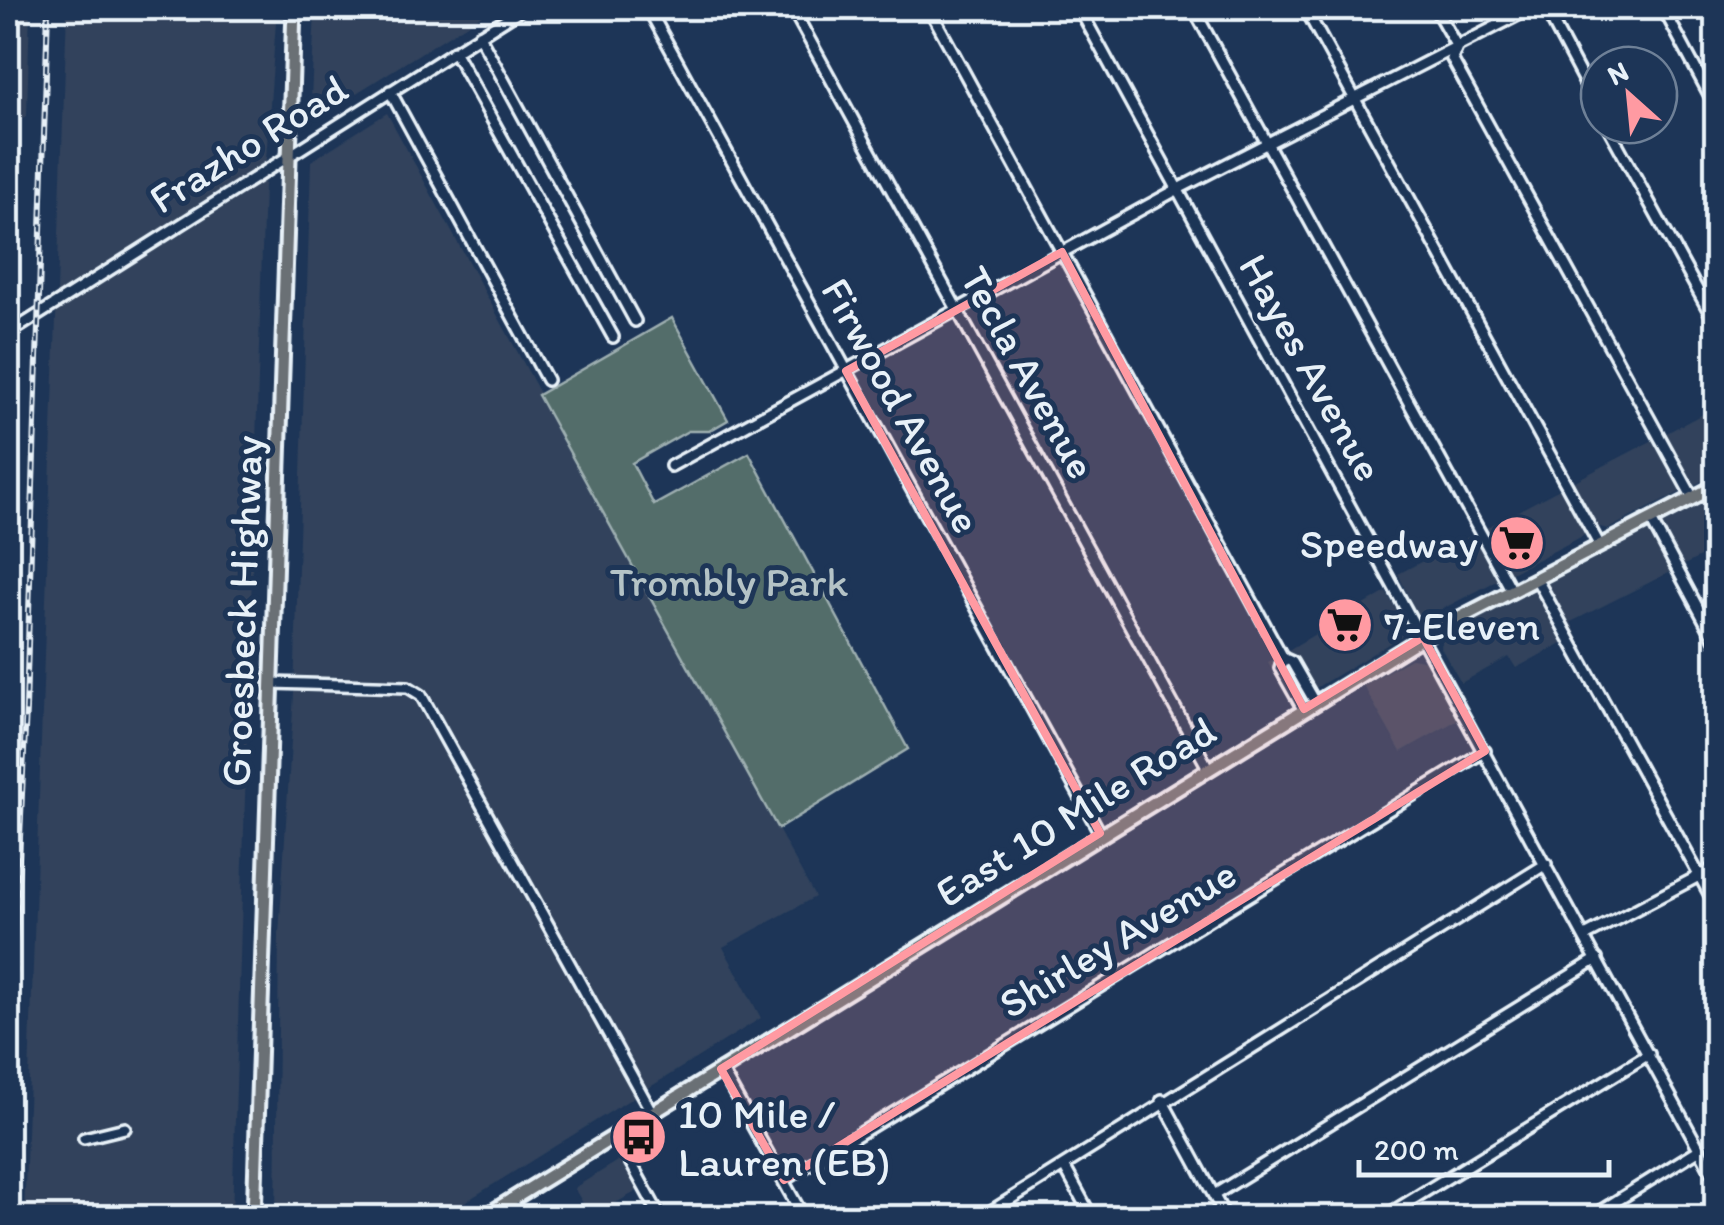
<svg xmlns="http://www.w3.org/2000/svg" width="1724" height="1225" font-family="Itim,sans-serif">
  <rect width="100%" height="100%" fill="#1d3557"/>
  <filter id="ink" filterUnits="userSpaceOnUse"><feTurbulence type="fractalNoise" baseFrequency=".01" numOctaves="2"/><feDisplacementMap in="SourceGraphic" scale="20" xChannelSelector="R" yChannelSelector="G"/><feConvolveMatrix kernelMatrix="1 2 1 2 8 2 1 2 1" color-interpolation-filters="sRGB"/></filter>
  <g filter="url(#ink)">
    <path fill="#30425c" d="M8 8H30L27 116 8 125Z
      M67 8H277L264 187 232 1217 24 1218Z
      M315 8H493L310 122Z
      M387 113 815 897 723 947 761 1018 441 1217 276 1218 279 934 294 693 311 161Z
      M20 335 8 742V748V343Z
      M1716 407V474L1608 529 1600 527 1429 616 1417 615 1398 574Z
      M1716 494V549L1571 622 1577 635 1516 668 1509 657 1461 683 1441 648 1442 637Z
      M1386 592 1410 631 1291 703 1268 662Z
      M1412 658 1428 661 1459 719 1401 752 1363 685Z
      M623 1158 639 1190 591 1217 574 1188Z"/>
    <path fill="#536d6a" stroke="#9eafb1" stroke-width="2.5" d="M672 318 728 420 709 431H688L632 463 654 505 749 453 908 749 778 829 538 395Z"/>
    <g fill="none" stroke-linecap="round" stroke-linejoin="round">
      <g stroke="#e8f1f8" stroke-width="16">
        <path id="minor" d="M648 8 1100 833
          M792 8 1208 768
          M929 8 1283 658
          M1079 8 1716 1180
          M1193 8 1512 591
          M1305 8 1600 546
          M1435 8 1457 47 1452 59 1693 498
          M1545 8 1599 110
          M1663 8 1716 107
          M479 35 635 321
          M454 51 613 337
          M390 91 547 380
          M1607 125 1716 324
          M8 334 523 8
          M671 466 1178 189 1532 8
          M1651 520 1716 642
          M1536 578 1716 906
          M272 683 408 687 421 695 651 1111
          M1303 709 1280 668 1283 658 1292 662 1315 702
          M1585 936 1716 867
          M721 1069 804 1218
          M1162 1100 1226 1218
          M615 1134 661 1218
          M84 1138 125 1128
          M1064 1166 1092 1218
          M784 1180 1485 751
          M1214 1195 1597 959
          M511 1199 522 1218
          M980 1218 1546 864
          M1382 1218 1649 1054
          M1589 1218 1700 1149"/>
      </g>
      <g stroke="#e8f1f8" stroke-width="19">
        <path id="major" d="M254 1218 294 8
          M482 1218 1423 637 1716 486"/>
      </g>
      <use href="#minor" stroke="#1d3557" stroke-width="9"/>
      <use href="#major" stroke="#6b6f75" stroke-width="11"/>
      <g stroke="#e8f1f8" stroke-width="6">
        <path id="rail" d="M8 1095 26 708 48 8"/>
      </g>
      <use href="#rail" stroke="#1d3557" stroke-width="2.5" stroke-dasharray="8" stroke-linecap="butt"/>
    </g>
  </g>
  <path fill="#ff9aa2" fill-opacity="0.2" stroke="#ff9aa2" stroke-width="8" stroke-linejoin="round" d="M1062 252 1304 709 1423 637 1485 751 784 1180 721 1069 1100 833 846 371Z"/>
  <defs>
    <g id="supermarket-disc" transform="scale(2.875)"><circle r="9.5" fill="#ff9aa2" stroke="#1d3557"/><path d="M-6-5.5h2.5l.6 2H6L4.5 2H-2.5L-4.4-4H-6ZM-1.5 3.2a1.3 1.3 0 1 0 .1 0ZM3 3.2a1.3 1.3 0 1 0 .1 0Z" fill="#111"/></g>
    <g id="bus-disc" transform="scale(2.875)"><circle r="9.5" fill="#ff9aa2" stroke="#1d3557"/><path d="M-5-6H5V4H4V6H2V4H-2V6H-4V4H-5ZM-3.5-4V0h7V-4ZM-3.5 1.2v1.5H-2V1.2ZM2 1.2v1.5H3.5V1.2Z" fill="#111"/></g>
  </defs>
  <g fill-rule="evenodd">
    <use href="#supermarket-disc" x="1517" y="543"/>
    <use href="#supermarket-disc" x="1345" y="625"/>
    <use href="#bus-disc" x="639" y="1137"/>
  </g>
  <g text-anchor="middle" stroke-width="10" stroke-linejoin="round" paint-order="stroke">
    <g font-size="42" fill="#e8f1f8" stroke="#1d3557">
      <text transform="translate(248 143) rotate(-32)" y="15">Frazho Road</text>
      <text transform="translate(1312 367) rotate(61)" y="15">Hayes Avenue</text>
      <text transform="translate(1029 372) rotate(61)" y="15">Tecla Avenue</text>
      <text transform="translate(902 405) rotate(61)" y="15">Firwood Avenue</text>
      <text transform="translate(241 611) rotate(-88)" y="15">Groesbeck Highway</text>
      <text transform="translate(1075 811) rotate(-32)" y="15">East 10 Mile Road</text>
      <text transform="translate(1117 938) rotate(-31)" y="15">Shirley Avenue</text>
    </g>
    <g font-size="42" fill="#e8f1f8" stroke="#1d3557" text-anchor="start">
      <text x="1478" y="558" text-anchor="end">Speedway</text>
      <text x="1384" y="640">7-Eleven</text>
      <text x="678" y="1128">10 Mile /<tspan x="678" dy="48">Lauren (EB)</tspan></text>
    </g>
    <g font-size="42" fill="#b4c3c6" stroke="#1d3557">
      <text x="729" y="596">Trombly Park</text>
    </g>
  </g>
  <rect width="1724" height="1225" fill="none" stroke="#1d3557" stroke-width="40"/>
  <rect x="20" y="20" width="1684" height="1185" fill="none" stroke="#e8f1f8" stroke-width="4" filter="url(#ink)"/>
  <g transform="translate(1629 95) rotate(333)"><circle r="48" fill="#1d3557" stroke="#6e8097" stroke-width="2.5"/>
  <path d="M0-8L18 38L0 25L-18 38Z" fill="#ff9aa2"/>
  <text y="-15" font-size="28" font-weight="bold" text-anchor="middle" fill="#e8f1f8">N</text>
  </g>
  <path d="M1359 1160v15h250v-15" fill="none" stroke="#e8f1f8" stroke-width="5"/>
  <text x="1374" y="1160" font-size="30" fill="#e8f1f8" stroke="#1d3557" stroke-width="8" paint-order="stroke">200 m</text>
</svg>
